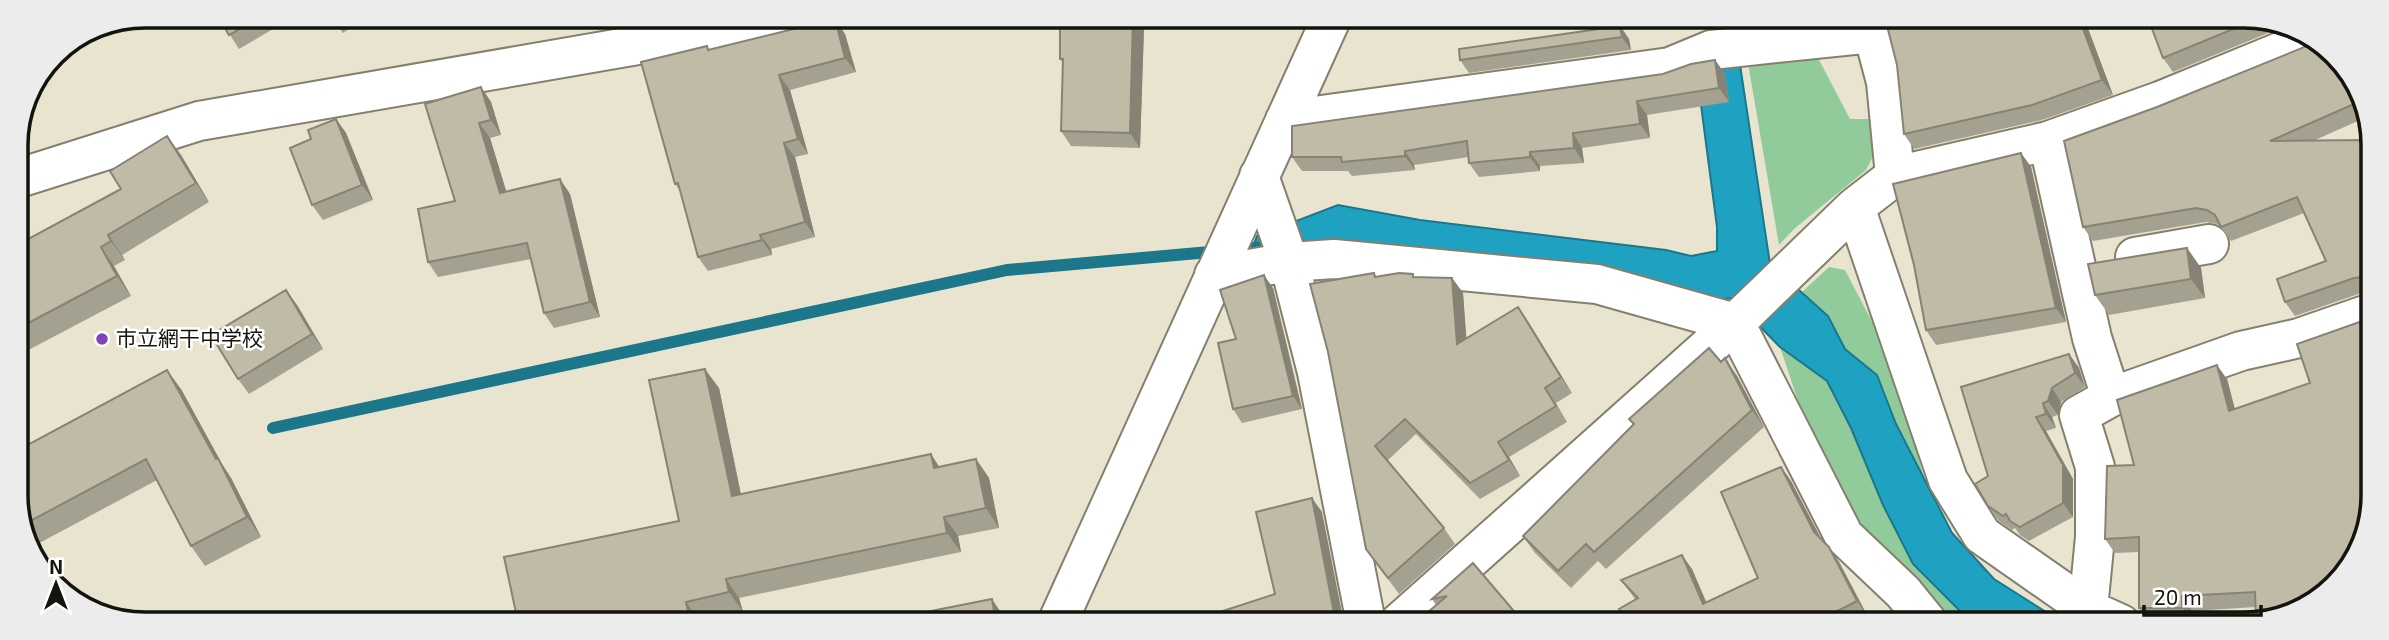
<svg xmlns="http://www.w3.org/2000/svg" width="2389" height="640" font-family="'Exo 2','Noto Sans JP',sans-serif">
  <rect width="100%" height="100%" fill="#e9e4cf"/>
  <path fill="#91cb9b" d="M1816 54 1850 119H1880V143L1866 170 1794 229 1779 245 1748 63Z
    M1829 267 1845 270 1891 358 1926 485 1896 424 1877 375 1845 349 1828 316 1802 292Z
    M1780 347 1827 381 1851 428 1883 505 1913 564 1973 624H1943L1867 539 1798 401Z"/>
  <path fill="#1fa1c2" stroke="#1c778b" stroke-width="2" d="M1713 18H1733L1770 264 1828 316 1845 349 1877 375 1896 424 1952 533 1994 579 2065 624H1973L1913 564 1883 505 1851 428 1827 381 1780 347 1732 298 1699 301 1247 264 1257 236 1338 205 1420 220 1666 250 1691 256 1717 251V227L1701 105 1719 102Z"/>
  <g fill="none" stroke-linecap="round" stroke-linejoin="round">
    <path stroke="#1c778b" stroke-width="12" d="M273 428 1007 270 1266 247"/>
    <g stroke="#84806d" stroke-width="42">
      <path id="minor" d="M1876 18 1873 33 1886 82 1895 176
        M1285 120 1670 67 1711 50 1873 33
        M2048 141 2092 338 2111 397
        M1259 176 1289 262 1317 372 1366 623
        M16 179 199 121 800 17
        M1855 207 1948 480 1982 535 2088 609 2121 624
        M2135 257 2209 244
        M1214 275 1289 262 1334 259 1597 284 1735 323 1844 536 1903 592 1929 624
        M2088 609 2095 537V467L2079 415 2111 397 2241 351 2299 338 2371 313
        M1057 623 1332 17
        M1399 623 1735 323 1855 207 1895 176 2048 141 2160 101 2309 40"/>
    </g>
    <use href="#minor" stroke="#fff" stroke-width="38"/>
  </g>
  <path fill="#a5a190" d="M218 16H295L239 49Z
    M331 16H381L365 27 361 21 343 33Z
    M1885 18H2084L2113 95 2042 120 1914 149 1904 134 1897 65Z
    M2148 18H2270L2285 26 2173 72 2163 58Z
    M1620 26 1629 39 1631 50 1469 73 1460 60Z
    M1144 28 1140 148 1071 146 1061 131 1063 63 1060 59Z
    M845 34 856 72 790 90 808 154 795 157 815 237 771 249 772 255 708 271 698 257 681 192 675 184 707 46 709 50Z
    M2307 46 2335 53 2369 116 2313 141 2371 140V292H2364L2295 316 2285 302 2326 261 2304 213 2231 241 2220 226 2217 224 2206 222 2093 241 2083 227 2157 107Z
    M1715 60 1725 74 1729 102 1647 115 1650 138 1582 148 1584 163 1540 166V171L1479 177 1469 163V157L1414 165 1415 170 1352 176 1348 171H1302L1292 157 1663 74Z
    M481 87 491 102 501 135 490 138 506 191 560 179 570 194 600 317 554 328 544 313 531 259 438 277 428 262 455 201Z
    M336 119 346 133 373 200 323 220 312 205 311 139Z
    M167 136 181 155 209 202 122 255 125 260 114 266 131 296 17 356V245L121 189Z
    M2021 153 2031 167 2066 322 1936 345 1926 330Z
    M2187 248 2201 268 2205 298 2109 315 2095 295Z
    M1376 277 1452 278 1463 293 1466 338 1518 307 1572 393 1556 403 1567 422 1509 457 1520 476 1480 499 1416 434 1387 461 1444 528 1455 544 1399 594 1366 549Z
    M1273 288 1302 409 1242 423 1233 409 1236 339Z
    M297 305 323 349 249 394 238 379Z
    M2368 319 2256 607 2192 611V622H2149L2139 608V552L2115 553 2105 539 2134 465 2227 379 2235 409 2310 383Z
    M2069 354 2079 368 2085 387 2061 402 2058 415 2052 417 2056 428 2046 431 2073 479V517L2029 541 2020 535 2015 528 2012 530 1998 520 1988 506V476Z
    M1721 362 1737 376 1764 427 1606 569 1598 561 1571 588 1535 553 1523 536 1633 424 1629 419Z
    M719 388 741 494 939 467 976 459 989 478 999 528 958 536 961 552 739 598 743 612 699 621V622H518L679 521Z
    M181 389 222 464 231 478 261 537 205 566 191 546 157 480 32 547 18 521Z
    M1781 467 1791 481 1820 538 1839 562 1867 615 1850 624 1628 623 1635 599 1621 580 1692 569 1706 602 1758 578Z
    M1473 563 1524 623 1436 605 1432 599Z"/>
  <path fill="#868375" d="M1133 17H1136L1144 28 1140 148 1130 133Z
    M2079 18H2084L2113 95 2102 80Z
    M835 19 845 34 856 72 845 58Z
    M1620 26 1629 39 1631 50 1622 37Z
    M1715 60 1725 74 1729 102 1719 88Z
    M779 75 790 90 808 154 798 139Z
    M481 87 491 102 501 135 491 120Z
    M1637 101 1647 115 1650 138 1640 124Z
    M336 119 346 133 373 200 362 185Z
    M479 123 490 138 511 207 500 193Z
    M1573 133 1582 148 1584 163 1574 148Z
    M167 136 181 155 209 202 196 183Z
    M784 143 795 157 815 237 805 222Z
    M1405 151 1414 165 1415 170 1405 156Z
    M1530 152 1540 166V171L1530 157Z
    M2021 153 2031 167 2066 322 2056 308Z
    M560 179 570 194 600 317 590 302Z
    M108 235 122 255 125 260 111 241Z
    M760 235 771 249 772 255 762 240Z
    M101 247 114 266 131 296 117 276Z
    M2187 248 2201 268 2205 298 2191 279Z
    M1264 275 1273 288 1302 409 1293 396Z
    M1452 278 1463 293 1468 359 1457 344Z
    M286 290 297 305 323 349 312 334Z
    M1518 307 1529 323 1572 393 1561 377Z
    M2069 354 2079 368 2085 387 2075 373Z
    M1725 358 1737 376 1764 427 1752 410Z
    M2217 365 2227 379 2239 426 2229 411Z
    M705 369 719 388 745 515 732 496Z
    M167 370 181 389 222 464 231 478 261 537 247 517Z
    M2052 388 2061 402 2058 415 2048 401Z
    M2043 403 2052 417 2056 428 2046 414Z
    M2036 417 2046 431 2073 479V517L2063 503Z
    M1498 442 1509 457 1520 476 1509 460Z
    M931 454 944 474 934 468Z
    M976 459 989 478 999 528 986 508Z
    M1781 467 1791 481 1825 546 1814 532Z
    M1312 498 1322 512 1344 623H1340L1334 613Z
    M944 517 958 536 961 552 947 533Z
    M1829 547 1839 562 1867 615 1857 601Z
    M1682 555 1692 569 1713 618 1703 604Z
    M726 579 739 598 743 612 729 592Z
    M2182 596 2192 611V622L2182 608Z
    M992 599 1002 614 1004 623H996Z
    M686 602 699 621V622H690Z"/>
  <path fill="#c0bba7" stroke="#868375" stroke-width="2" d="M218 16H261L229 35Z
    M1060 17H1133L1130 133 1061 131 1063 59H1060Z
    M1885 18H2079L2102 80 2032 105 1904 134 1897 65Z
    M2148 18H2260L2163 58Z
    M835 19 845 58 779 75 798 139 784 143 805 222 760 235 762 240 698 257 678 183 675 184 641 62 707 46 708 50Z
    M1620 26 1622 37 1460 60 1459 49Z
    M2313 41 2335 53 2361 101 2270 141 2371 140V280L2364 277 2354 278 2285 302 2277 279 2326 261 2297 197 2221 227 2215 215 2207 210 2196 208 2083 227 2064 141 2157 107 2307 46Z
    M1715 60 1719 88 1637 101 1640 124 1573 133 1574 148 1530 152V157L1469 163 1467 141 1405 151V156L1342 162 1341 157H1292V126L1663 74 1691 64Z
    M481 87 491 120 479 123 500 193 560 179 590 302 544 313 527 243 428 262 418 209 455 201 425 104Z
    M336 119 362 185 312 205 290 148 311 139 308 130Z
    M167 136 196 183 108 235 111 241 101 247 117 276 17 329V245L121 189 110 171Z
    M2021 153 2056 308 1926 330 1914 265 1893 184Z
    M2187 248 2191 279 2095 295 2088 264Z
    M1374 273 1375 277 1399 273 1413 274V277L1452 278 1457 344 1518 307 1561 377 1545 388 1556 406 1498 442 1509 460 1470 483 1405 419 1375 446 1444 528 1388 578 1366 549 1328 352 1310 284Z
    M1264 275 1293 396 1233 409 1218 343 1236 339 1220 290Z
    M286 290 312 334 238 379 211 335Z
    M2371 318V521L2329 592 2256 622 2255 592 2182 596V608H2139V537L2105 539 2107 466 2134 465 2117 400 2217 365 2229 411 2310 383 2297 344Z
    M1709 348 1721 362 1725 358 1752 410 1594 552 1586 544 1558 571 1523 536 1634 424 1629 419Z
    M2069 354 2075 373 2052 388 2048 401 2043 403 2046 414 2036 417 2063 465V503L2020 527 2010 521 2006 514 2003 516 1988 506 1975 484 1988 476 1961 387Z
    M705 369 732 496 931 454 934 468 976 459 986 508 944 517 947 533 726 579 729 592 686 602 690 622H596V621L588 622H518L504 557 679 521 649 380Z
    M167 370 216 459 218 458 247 517 191 546 146 459 21 526 18 521V450Z
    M1781 467 1814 532 1829 547 1857 601 1812 624 1628 623 1619 609 1638 598 1621 580 1682 555 1703 604 1758 578 1721 492Z
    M1312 498 1334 613 1338 621 1331 623H1186L1275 594 1256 512Z
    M1473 563 1524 623H1415L1447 596 1432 599Z
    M992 599 996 623H887L922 616 921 613Z"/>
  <circle fill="#8243b8" stroke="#fff" stroke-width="2.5" cx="102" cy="339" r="7"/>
  <g text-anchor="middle" stroke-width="5" stroke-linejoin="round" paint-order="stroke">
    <g font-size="21" fill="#15140c" stroke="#fff" text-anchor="start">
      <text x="116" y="346">市立網干中学校</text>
    </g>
  </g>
  <path d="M0 0H2389V640H0ZM145 28H2244A117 117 0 0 1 2361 145V495A117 117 0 0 1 2244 612H145A117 117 0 0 1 28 495V145A117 117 0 0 1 145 28Z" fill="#ececec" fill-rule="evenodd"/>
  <path fill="none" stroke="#15140c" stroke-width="3.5" d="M145 28H2244A117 117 0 0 1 2361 145V495A117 117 0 0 1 2244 612H145A117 117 0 0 1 28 495V145A117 117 0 0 1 145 28Z"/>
  <g transform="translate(56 584)" stroke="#ffffff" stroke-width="5" paint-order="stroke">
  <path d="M0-5L12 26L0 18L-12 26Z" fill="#15140c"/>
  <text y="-10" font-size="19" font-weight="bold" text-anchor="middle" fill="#15140c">N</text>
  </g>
  <path d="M2144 605v10h117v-10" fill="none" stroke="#15140c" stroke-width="3.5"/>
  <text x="2154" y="605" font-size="21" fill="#15140c" stroke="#ffffff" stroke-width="5" paint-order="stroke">20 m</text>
</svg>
